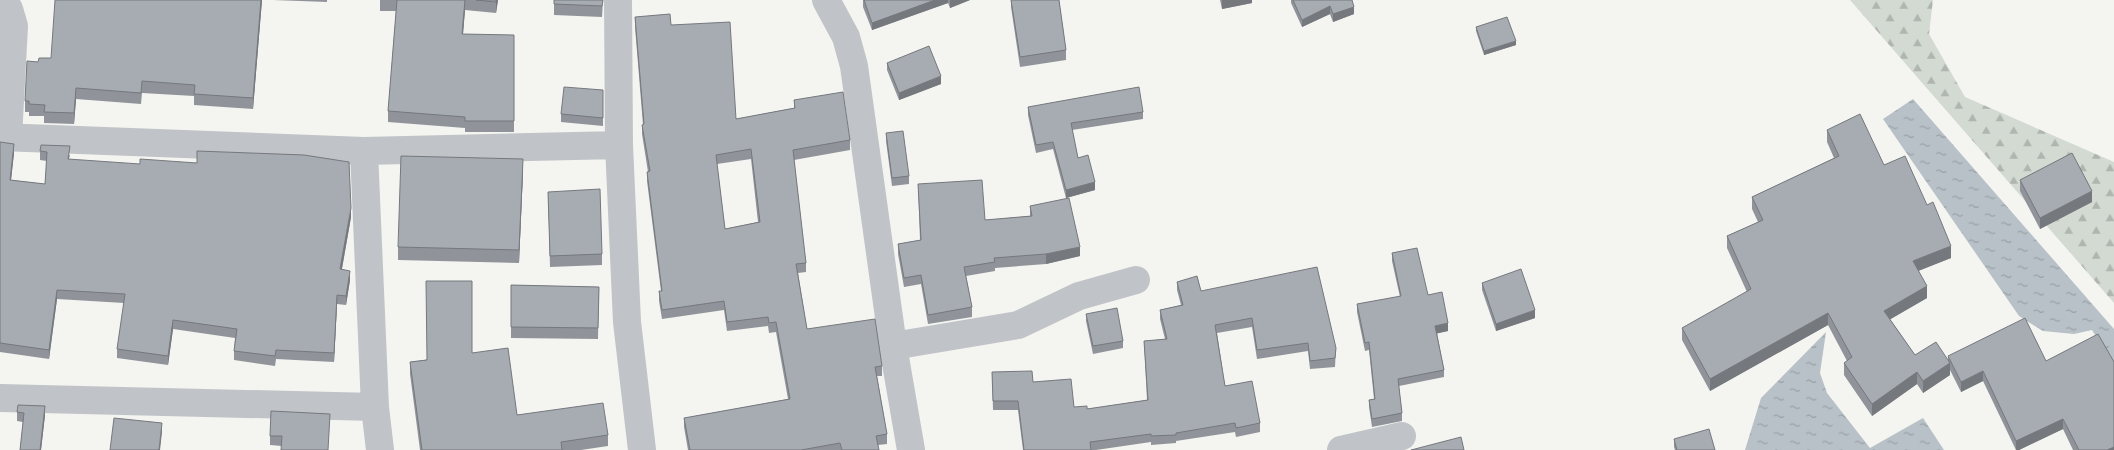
<svg xmlns="http://www.w3.org/2000/svg" width="2114" height="450" font-family="Lato,sans-serif">
  <defs>
    <pattern id="forest-firs" width="22" height="20" patternUnits="userSpaceOnUse" patternTransform="scale(1.25)"><rect width="22" height="20" fill="#d3dad1"/><path d="M5 1l3.5 6h-7zM16 11l3.5 6h-7z" fill="#afb5af"/></pattern>
    <pattern id="water-ripples" width="26" height="14" patternUnits="userSpaceOnUse" patternTransform="scale(1.25)"><rect width="26" height="14" fill="#b8c1c7"/><path d="M2 4q2-2 4 0t4 0M15 11q2-2 4 0t4 0" fill="none" stroke="#99a1a7"/></pattern>
  </defs>
  <rect width="100%" height="100%" fill="#f4f5f1"/>
  <path fill="url(#forest-firs)" d="M1850 0H1933L1929 34 1965 97 2114 162V303Z"/>
  <path fill="url(#water-ripples)" d="M1913 99 2114 329V367L2092 330 2074 334 2043 331 2019 316 1883 119Z
    M1826 332 1820 373 1827 393 1870 448 1923 418 1944 450H1745L1761 398Z"/>
  <g fill="none" stroke-linecap="round" stroke-linejoin="round">
    <path stroke="#c0c3c7" stroke-width="28" d="M618 0 619 145 627 322 642 450
      M826 0 846 37 854 66 893 346 911 450
      M0 6 9 9 14 26 8 138
      M0 137 364 151 619 145
      M364 151 375 407 380 450
      M893 346 1018 325 1079 296 1136 280
      M0 398 375 407
      M1341 450 1402 436"/>
  </g>
  <path fill="#90949a" fill-rule="evenodd" d="M262 0 253 109 194 105V96L142 93 141 104 76 99 74 124 44 123V116H29V112H25V101L38 62Z
    M273 0H327V2Z
    M380 0H498L496 13 465 10 463 34 514 35V132H465V128L388 122V111L396 11H380Z
    M554 0H603L602 17 554 15Z
    M863 0H970L950 8 948 3 872 30 863 7Z
    M1011 0H1059L1066 50V60L1020 67 1011 7Z
    M1220 0H1252V3L1222 9Z
    M1291 0H1352L1354 14 1333 22 1330 14 1302 27 1291 3Z
    M635 17 671 25 736 119 794 108V100L850 140V150L794 160 806 263V272L798 273 807 329 882 366V376H877L887 434V444L878 445 879 450H688L684 427V418L788 399 776 332 769 333 768 326 727 331 724 310 662 319 659 301V291H661L647 181V172H648L642 134V125H643L635 27ZM751 159 758 222 725 229 717 164Z
    M1476 27 1516 45 1484 55 1476 31Z
    M887 63 941 84 899 100 887 70Z
    M603 90V126L561 122V114Z
    M1028 107 1143 112V119L1072 130 1078 158 1095 190 1066 198 1053 149 1036 153 1028 115Z
    M1827 130 1884 165 1951 258 1918 271 1927 298 1890 319 1915 355 1948 361V356L2046 361 2114 450H2073L2063 429 2019 450H2016L1983 381 1961 392 1950 370V375L1923 393 1917 384 1872 416 1844 375V363L1847 361 1828 325 1710 391 1682 340V328L1747 292 1727 248V236L1758 222 1752 209V197L1834 158 1827 142Z
    M886 133 909 176V184L892 186 886 141Z
    M0 142 14 153 11 180 45 184 47 161 40 160V151L70 155 69 159 351 217 342 269 350 280 346 305 337 304 334 362 276 359 275 366 234 360V351L235 338 173 329 168 365 117 358V349L124 303 57 299 49 359 0 352Z
    M523 172 519 263 398 260V247Z
    M2020 180 2092 202 2040 229 2020 191Z
    M918 184 985 220 1030 216V206L1080 256 1046 264 995 268V271L966 276 972 307V317L928 324 921 284 904 287 898 254V244L920 240Z
    M548 192 602 254V265L550 267Z
    M1392 253 1428 295 1448 331 1437 333 1444 370V377L1399 386 1402 413V421L1372 427 1369 407V400L1374 399 1369 350 1365 351 1357 312V304L1400 297 1392 261Z
    M1177 282 1336 348 1335 367 1310 369 1308 351 1257 359 1252 327 1217 333 1225 386 1260 423V432L1236 437 1235 432 1176 441V443L1151 445V442L1096 450H1023L1018 410H993L992 372 1033 382 1074 407 1087 409 1147 400 1144 341 1165 339 1160 319V310L1181 305 1177 290Z
    M1482 283 1535 318 1496 331 1482 290Z
    M511 285 599 287 598 339 511 338Z
    M1086 314 1123 341V348L1093 354 1086 321Z
    M472 353 517 415 608 435V446L581 450H420L410 374V362Z
    M17 412 45 415 41 450H20L23 422 17 421Z
    M330 423 282 446 270 445V436Z
    M1674 439 1715 450H1675L1674 447Z"/>
  <path fill="#75787d" d="M261 0H262L253 109V98Z
    M465 0V10L462 45V34Z
    M496 0H498L496 13Z
    M935 0H948V3L872 30V23Z
    M950 0H970L950 8Z
    M1222 0H1252V3L1222 9Z
    M1330 6V14L1302 27V20Z
    M1354 7V14L1333 22V14Z
    M1516 41V45L1484 55V51Z
    M941 76V84L899 100V93Z
    M76 88V99L74 124V113Z
    M14 144V153L10 189V180Z
    M523 159V172L519 263V250Z
    M1095 182V190L1066 198V190Z
    M2092 191V202L2040 229V218Z
    M351 208V217L340 279V269Z
    M1951 246V258L1913 273V261Z
    M1080 247V256L1046 264V254Z
    M350 271V280L346 305V296Z
    M1927 286V298L1884 323V311Z
    M57 290V299L49 359V350Z
    M337 295V304L334 362V353Z
    M1535 310V318L1496 331V324Z
    M1828 313V325L1710 391V379Z
    M173 320V329L168 365V356Z
    M1448 323V331L1435 334V326Z
    M1950 363V375L1923 393V381Z
    M1983 371V381L1961 392V382Z
    M1917 372V384L1872 416V404Z
    M45 406V415L41 450H40Z
    M2063 419V429L2019 450H2016V441Z
    M162 423V432L160 450H159Z
    M2114 447V450H2107Z"/>
  <path fill="#a7acb3" stroke="#75787d" fill-rule="evenodd" d="M55 0H261L253 98 194 94 195 85 142 81 141 93 76 88 74 113 44 112 45 105 29 104V101H25L27 61 38 62 39 58H51Z
    M397 0H465L462 34 514 35V121H465V117L388 111Z
    M476 0H496V2Z
    M554 0H603L602 6 554 4Z
    M864 0H935L872 23Z
    M1011 0H1059L1066 50 1020 57Z
    M1293 0H1352L1354 7 1333 14 1330 6 1302 20Z
    M670 14 671 25 730 22 736 119 795 108 794 100 843 92 850 140 793 150 806 263 796 264 807 329 875 319 882 366 875 367 887 434 876 436 879 450H842L840 443 801 450H690L684 418 790 399 776 322 769 323 768 317 727 322 724 301 662 310 659 291H662L647 172 650 171 642 125 644 124 635 17ZM751 149 760 222 725 229 716 155Z
    M1507 17 1516 41 1484 51 1476 27Z
    M929 46 941 76 899 93 887 63Z
    M564 87 603 90V118L561 114Z
    M1139 87 1143 112 1071 123 1078 158 1088 155 1095 182 1066 190 1053 142 1036 145 1028 107Z
    M1860 114 1884 165 1905 156 1927 205 1933 202 1951 246 1913 261 1927 286 1884 311 1915 355 1936 342 1950 363 1923 381 1917 372 1872 404 1844 363 1852 357 1828 313 1710 379 1682 328 1751 289 1727 236 1763 220 1752 197 1839 156 1827 130Z
    M903 131 909 176 892 178 886 133Z
    M0 142 14 144 10 180 45 184 47 152 40 151 41 145 70 146 68 159 140 164V159L197 163V151L304 155 349 162 351 208 340 269 350 271 346 296 337 295 334 353 276 350 275 356 234 351 237 329 173 320 168 356 117 349 125 294 57 290 49 350 0 343Z
    M2072 153 2092 191 2040 218 2020 180Z
    M401 156 523 159 519 250 398 247Z
    M982 180 985 220 1032 216 1030 206 1069 198 1080 247 1046 254 994 258 995 262 964 267 972 307 928 315 921 275 904 278 898 244 921 240 918 184Z
    M600 189 602 254 550 256 548 192Z
    M1417 248 1428 295 1442 292 1448 323 1435 326 1444 370 1398 379 1402 413 1372 419 1369 400 1375 399 1369 342 1365 343 1357 304 1401 296 1392 253Z
    M1317 267 1336 348 1335 358 1310 361 1308 343 1257 350 1252 318 1215 325 1225 386 1252 381 1260 423 1236 428 1235 423 1176 433V435L1151 436V434L1090 442 1091 450H1024L1018 401H993L992 372 1032 371 1033 382 1071 379 1074 407 1087 406V409L1148 400 1144 341 1167 339 1160 310 1183 305 1177 282 1197 276 1201 291Z
    M1521 269 1535 310 1496 324 1482 283Z
    M426 281H472V353L508 348 517 415 603 403 608 435 561 442 562 450H422L410 362 427 360Z
    M511 285 599 287 598 328 511 327Z
    M1117 308 1123 341 1093 346 1086 314Z
    M2025 318 2046 361 2098 334 2114 362V447L2107 450H2079L2063 419 2016 441 1983 371 1961 382 1948 356Z
    M18 405 45 406 40 450H20L24 413 17 412Z
    M271 411 330 414 328 450H281L282 436H270Z
    M114 418 162 423 159 450H110Z
    M1709 429 1715 450H1677L1674 439Z
    M1461 437 1464 450H1411Z"/>
</svg>
